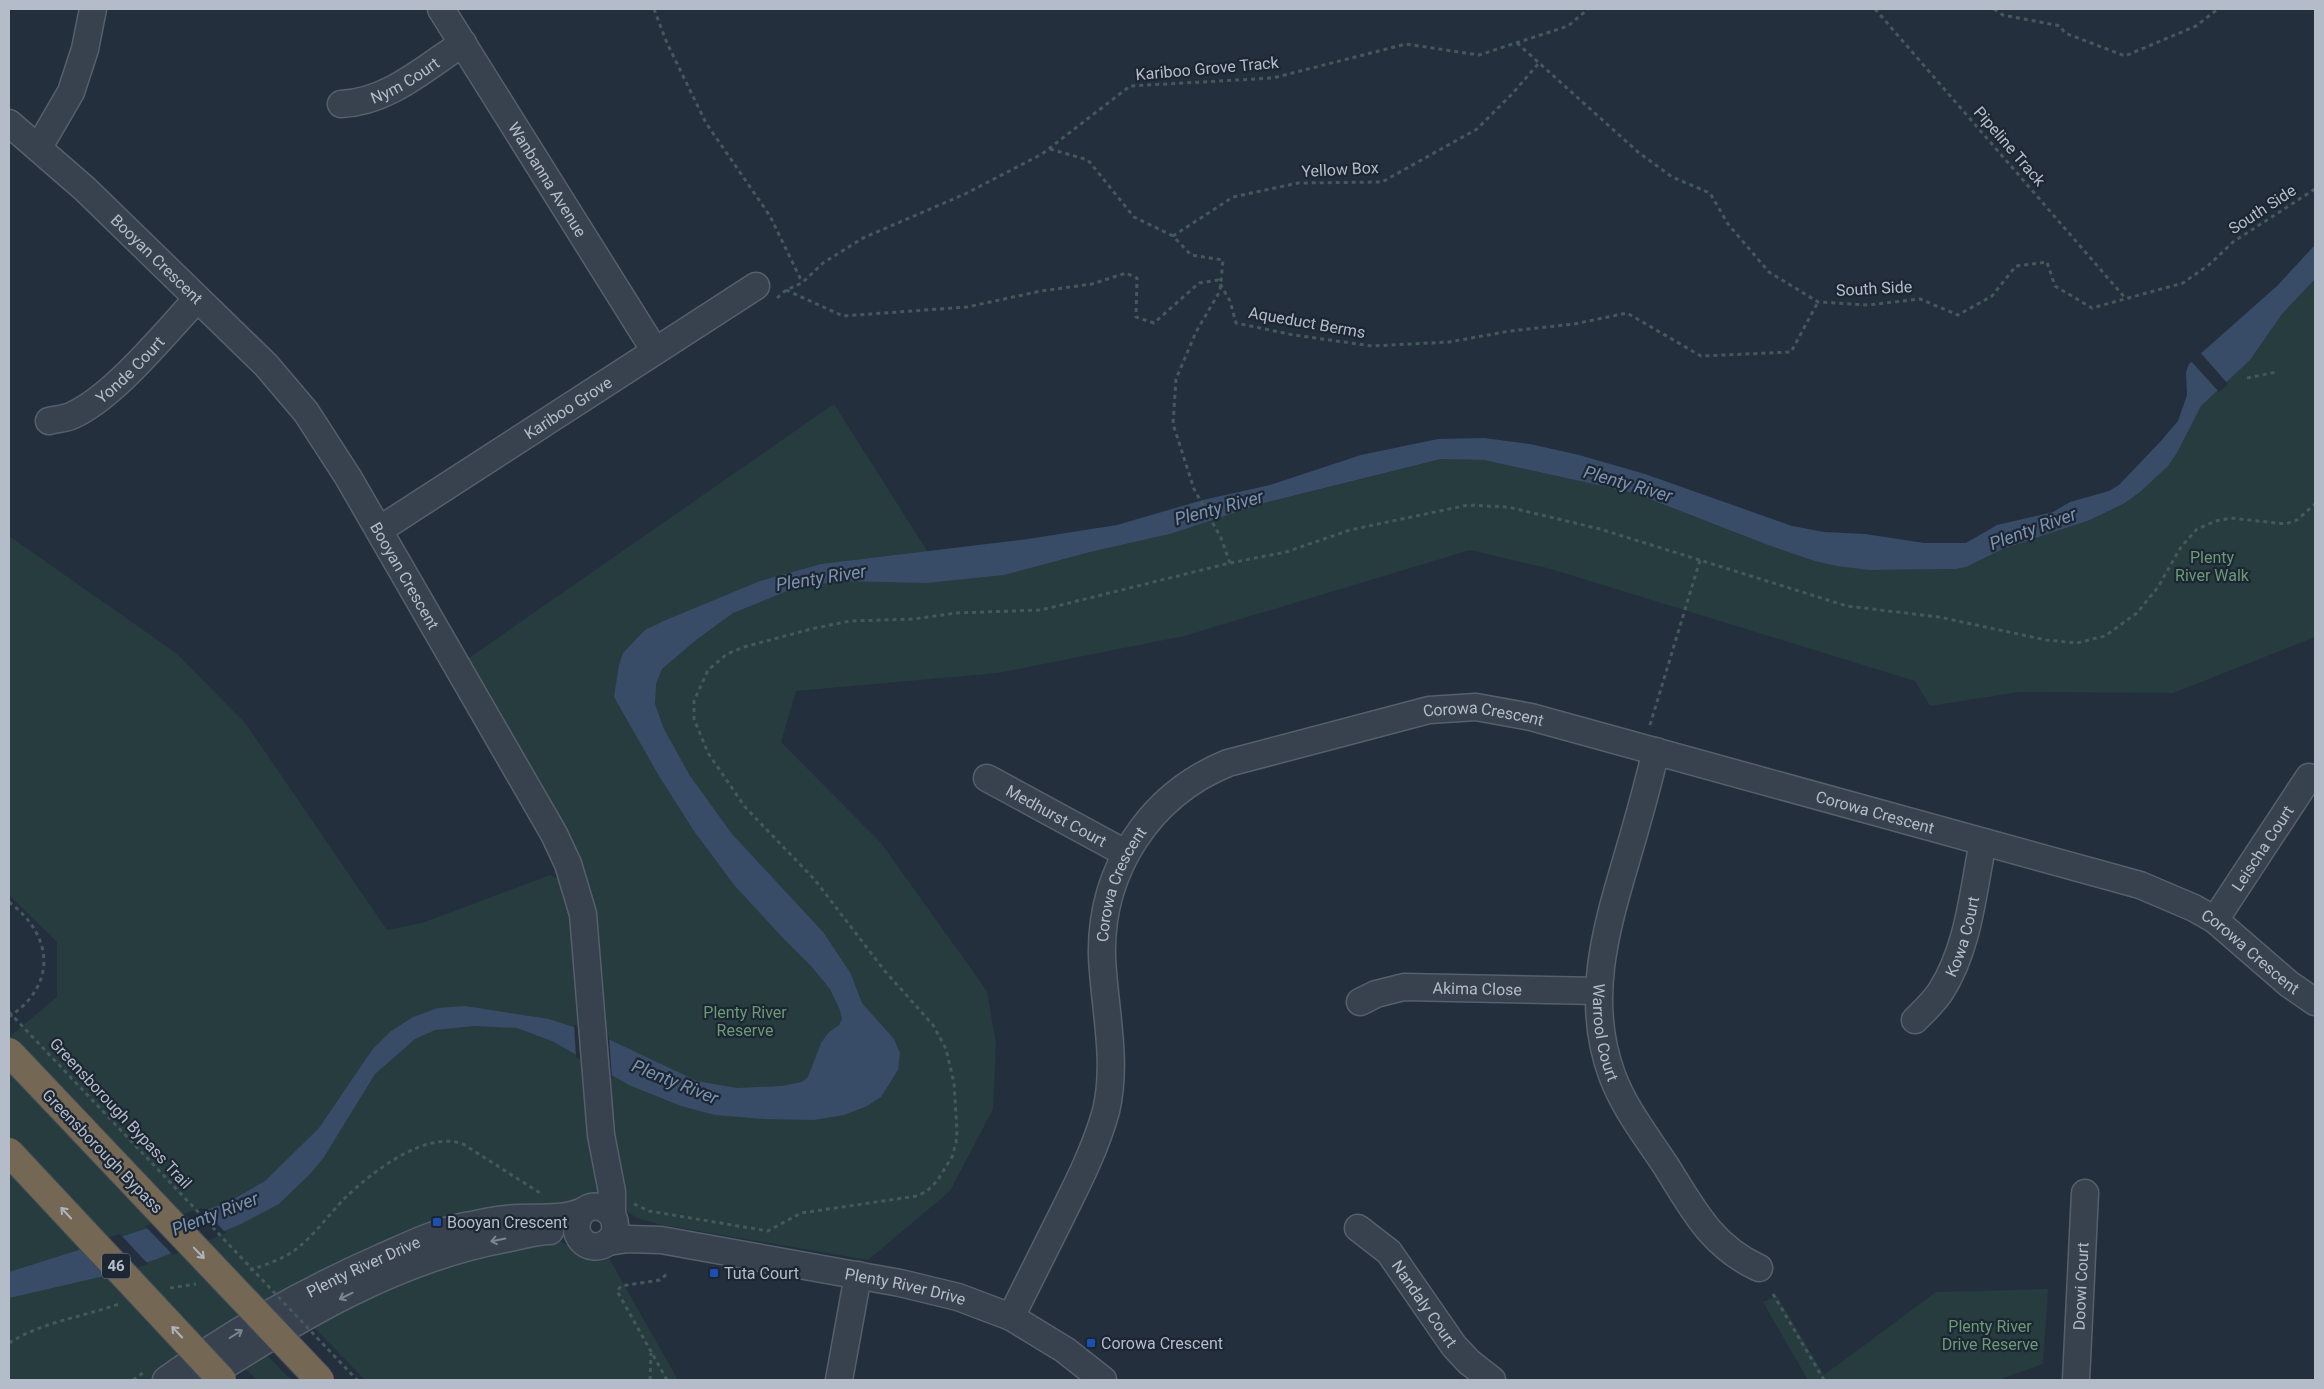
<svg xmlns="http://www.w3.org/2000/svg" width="2324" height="1389" font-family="Roboto,sans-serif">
  <rect width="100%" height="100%" fill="#242f3e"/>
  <path fill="#263c3f" d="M2315 279V637L2173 693 2019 692 1930 706 1915 681 1551 569 1470 550 1184 636 998 673 796 691 781 742 881 843 987 991 996 1044 993 1109 950 1191 868 1260 658 1224 637 1218 619 1206 190 1354 153 1380H9V1037L57 997V942L9 895V536L176 653 246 724 387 930 422 923 550 875 576 887 456 667 834 404 936 565 1090 552 1170 534 1264 503 1441 459 1484 460 1634 493 1768 545 1869 570 1956 569 1966 567 2003 549 2090 520 2125 503 2140 492 2177 453 2201 406 2250 360 2282 314Z
    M553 1237 574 1249 606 1253 678 1380H365L309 1322 429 1266Z
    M2048 1289 2043 1364 1998 1380H1808L1763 1302 1777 1296 1824 1375 1936 1292Z
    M261 1349 291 1380H257L239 1362Z"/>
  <path fill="#394c67" d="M2315 245V279L2282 314 2250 360 2201 406 2177 453 2168 466 2140 492 2125 503 2090 520 2003 549 1966 567 1956 569 1869 570 1837 566 1815 561 1768 545 1634 493 1484 460 1441 459 1264 503 1170 534 1090 552 1004 575 926 583 844 581 797 587 733 613 696 640 662 669 656 684 655 704 664 729 690 776 732 834 823 932 851 974 862 1003 894 1039 900 1053 898 1070 881 1097 867 1106 844 1115 814 1120 764 1119 715 1115 681 1106 629 1085 552 1041 517 1028 474 1026 435 1030 415 1039 375 1074 324 1157 311 1173 279 1204 241 1224 157 1259 100 1277 9 1298V1272L209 1209 230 1201 265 1181 319 1128 372 1050 391 1031 413 1017 438 1008 465 1006 549 1019 604 1037 697 1081 737 1088 782 1086 802 1082 808 1077 821 1043 828 1033 839 1025 842 1019 840 1010 830 989 811 966 783 938 735 886 694 831 659 776 614 697 619 665 623 653 645 630 666 620 760 581 821 564 1028 539 1117 525 1203 500 1270 485 1361 455 1438 439 1484 438 1530 444 1579 455 1645 474 1792 526 1824 532 1865 534 1924 543H1966L1997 525 2053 512 2070 502 2109 491 2119 485 2160 442 2178 421 2187 395 2186 372 2189 364 2277 286Z"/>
  <path fill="#242f3e" d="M2199 351 2228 384 2219 392 2190 360Z
    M574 1024 609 1036 612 1078 576 1057Z
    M202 1208 226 1233 173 1255 145 1226Z
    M120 1234 148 1264 106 1278 78 1247Z"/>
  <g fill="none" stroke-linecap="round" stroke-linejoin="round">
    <g stroke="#565f6c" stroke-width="29">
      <g id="minor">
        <path id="s1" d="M441 9 655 351"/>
        <path id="s2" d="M341 104C388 102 425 68 463 43"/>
        <path id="s3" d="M9 123 85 189 266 365 306 412 348 477 554 834 568 864 583 914 601 1135 612 1192V1215"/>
        <path d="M39 147 71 92 85 49 93 9"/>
        <path id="s4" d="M49 421C56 419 64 419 71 416 113 398 165 333 197 299"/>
        <path id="s5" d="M379 530 756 286"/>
        <path id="s6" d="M1656 751C1647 788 1637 824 1626 861 1605 932 1585 1002 1612 1075 1624 1108 1647 1137 1666 1166 1693 1209 1711 1246 1759 1268"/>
        <path id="s7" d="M987 778 1125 853"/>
        <path id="s8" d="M2215 920 2309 777"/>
        <path id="s9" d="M1360 1002 1376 994 1404 987 1598 991"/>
        <path id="s10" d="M1915 1020C1924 1011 1934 1002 1941 991 1969 947 1973 891 1983 842"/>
        <path id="s11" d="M1358 1228 1389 1252 1454 1346 1469 1362 1492 1380"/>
        <path id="s12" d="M608 1242 628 1239 661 1240 900 1283 958 1297 1011 1317 1065 1350 1103 1380"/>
        <path id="s13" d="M1011 1317C1028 1283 1045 1249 1062 1215 1079 1181 1096 1147 1106 1111 1118 1060 1104 1007 1102 956 1100 871 1149 795 1228 763L1429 710 1476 707 1531 717 2140 885 2194 908 2215 920 2289 984 2315 1002"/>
        <path id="s14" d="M166 1380C232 1332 305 1291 380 1258 407 1246 436 1232 465 1226 478 1224 492 1220 506 1219 529 1216 559 1221 581 1212 587 1209 591 1205 599 1207 607 1208 615 1216 615 1225 616 1231 613 1238 608 1242 588 1257 566 1232 582 1212"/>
        <path d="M202 1380C295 1320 395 1259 505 1239 520 1236 535 1231 550 1231"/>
        <path d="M839 1380 858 1275"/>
        <path id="s15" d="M2076 1380 2085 1193"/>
      </g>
    </g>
    <path stroke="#44595c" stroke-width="3" stroke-dasharray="4 4" stroke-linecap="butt" d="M654 9 667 43 706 123 770 216 802 282
      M1875 9 2126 299
      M1994 9 2003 15 2060 26 2065 33 2125 56 2196 26 2218 9
      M1517 43 1638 152 1672 177 1710 193 1728 224 1769 272 1818 302 1868 305 1920 299 1958 315 1992 296 2016 266 2047 262 2055 286 2092 308 2183 283 2210 264 2233 242 2315 189
      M1050 149 1088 160 1134 217 1173 236
      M786 290 843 316 967 307 1041 291 1092 284 1126 273 1137 278 1136 317 1154 323 1199 283 1218 280 1230 301 1236 323 1294 335 1372 346 1449 342 1510 331 1574 324 1627 313 1701 356 1791 352 1818 302
      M777 298 786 290 802 283 823 263 863 238 965 194 1042 154 1130 86 1273 78 1406 44 1479 55 1568 26 1588 9
      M2247 378 2277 372
      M1230 563 1221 538 1194 489 1173 424 1176 379 1196 332 1220 291 1223 260 1191 255 1173 236 1233 197 1298 183 1382 182 1477 129 1512 94 1539 63
      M1650 725 1700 560
      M9 902C54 936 57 985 9 1017
      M634 1204 649 1211 768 1231 801 1213 917 1196 927 1191 937 1181 952 1157 956 1143 957 1131 954 1083 946 1049 933 1025 884 970 815 880 745 807 708 753 694 719V701L708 670 727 654 744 647 811 629 850 621 914 619 956 613 1041 610 1230 563 1286 552 1350 530 1468 505 1508 507 1600 529 1847 606 1939 617 2046 640 2077 643 2105 636 2137 613 2158 587 2181 547 2197 529 2216 521 2231 518 2285 524 2297 520 2315 504
      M250 1270C265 1265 283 1259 295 1250 315 1235 329 1214 346 1197 372 1172 426 1130 463 1144L540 1193
      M170 1288 196 1284
      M1773 1294 1824 1380
      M9 1343C42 1322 82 1317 119 1304
      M133 1380 144 1372
      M650 1380 651 1353
      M667 1380 617 1291 621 1286 660 1280 669 1272"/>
    <use href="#minor" stroke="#38414e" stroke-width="26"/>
    <g stroke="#434c59" stroke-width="30" stroke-linecap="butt">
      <path id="highway-bridge" d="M9 1052 320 1380
        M9 1152 222 1380"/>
    </g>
    <path stroke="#44595c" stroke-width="3" stroke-dasharray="4 4" stroke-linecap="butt" d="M9 1012 357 1380"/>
    <use href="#highway-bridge" stroke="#746855" stroke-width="28"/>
  </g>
  <defs><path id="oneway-shaft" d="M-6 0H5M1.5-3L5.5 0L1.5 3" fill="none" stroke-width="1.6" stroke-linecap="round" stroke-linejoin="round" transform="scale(1.25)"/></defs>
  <g stroke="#aeb4bd">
    <use href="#oneway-shaft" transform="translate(66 1213) rotate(-133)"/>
    <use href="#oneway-shaft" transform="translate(199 1253) rotate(46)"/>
    <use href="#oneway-shaft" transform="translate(177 1332) rotate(-133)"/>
  </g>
  <g stroke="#7c8592">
    <use href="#oneway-shaft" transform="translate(498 1240) rotate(169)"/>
    <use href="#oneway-shaft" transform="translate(346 1296) rotate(154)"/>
    <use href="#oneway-shaft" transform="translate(236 1334) rotate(-32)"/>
  </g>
  <g fill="#1a4fb4" stroke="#1d2633" stroke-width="2">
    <rect x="432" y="1217" width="10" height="10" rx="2.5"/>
    <rect x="709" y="1268" width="10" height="10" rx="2.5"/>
    <rect x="1086" y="1338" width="10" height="10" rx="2.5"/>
  </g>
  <g text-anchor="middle" stroke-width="4.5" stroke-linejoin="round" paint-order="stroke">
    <rect fill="#1d2633" stroke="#878f9c" stroke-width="1" x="102" y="1253.5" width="28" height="25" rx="4"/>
    <g font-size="15" font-weight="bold" fill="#b4bcc9">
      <text x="116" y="1271">46</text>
    </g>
    <g font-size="16" fill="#b4bcc9" stroke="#1d2633">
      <text transform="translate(1207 68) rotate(-5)" y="6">Kariboo Grove Track</text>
      <text dy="6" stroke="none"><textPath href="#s2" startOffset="69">Nym Court</textPath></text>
      <text transform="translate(2010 146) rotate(49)" y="6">Pipeline Track</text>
      <text transform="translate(1340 169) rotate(-3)" y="6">Yellow Box</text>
      <text dy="6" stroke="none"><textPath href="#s1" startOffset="201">Wanbanna Avenue</textPath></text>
      <text transform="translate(2262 209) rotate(-33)" y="6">South Side</text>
      <text dy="6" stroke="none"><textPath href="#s3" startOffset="201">Booyan Crescent</textPath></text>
      <text transform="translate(1874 288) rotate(-3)" y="6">South Side</text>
      <text transform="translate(1307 322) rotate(10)" y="6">Aqueduct Berms</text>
      <text dy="6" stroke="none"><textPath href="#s4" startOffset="98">Yonde Court</textPath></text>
      <text dy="6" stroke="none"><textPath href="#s5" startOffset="225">Kariboo Grove</textPath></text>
      <text dy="6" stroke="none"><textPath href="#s3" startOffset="606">Booyan Crescent</textPath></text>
      <text dy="6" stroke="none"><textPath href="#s13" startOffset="891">Corowa Crescent</textPath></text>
      <text dy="6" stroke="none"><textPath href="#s13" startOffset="1296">Corowa Crescent</textPath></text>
      <text dy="6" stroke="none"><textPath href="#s7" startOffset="79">Medhurst Court</textPath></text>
      <text dy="6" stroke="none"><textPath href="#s8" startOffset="86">Leischa Court</textPath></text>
      <text dy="6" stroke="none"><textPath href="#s13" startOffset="458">Corowa Crescent</textPath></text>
      <text dy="6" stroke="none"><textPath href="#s10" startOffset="98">Kowa Court</textPath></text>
      <text dy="6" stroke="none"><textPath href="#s13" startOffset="1701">Corowa Crescent</textPath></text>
      <text dy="6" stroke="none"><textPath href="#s9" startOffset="120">Akima Close</textPath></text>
      <text dy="6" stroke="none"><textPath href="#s6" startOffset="289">Warrool Court</textPath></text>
      <text transform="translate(121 1113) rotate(47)" y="6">Greensborough Bypass Trail</text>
      <text transform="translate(103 1151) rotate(46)" y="6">Greensborough Bypass</text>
      <text dy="6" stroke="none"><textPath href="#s14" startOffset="228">Plenty River Drive</textPath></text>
      <text dy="6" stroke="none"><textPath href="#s12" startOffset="302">Plenty River Drive</textPath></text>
      <text dy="6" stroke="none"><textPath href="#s15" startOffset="94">Doowi Court</textPath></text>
      <text dy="6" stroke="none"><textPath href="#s11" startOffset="102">Nandaly Court</textPath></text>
    </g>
    <g font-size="16" fill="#6b9a76" stroke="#1d2633">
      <text x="2212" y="563">Plenty<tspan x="2212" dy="18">River Walk</tspan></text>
      <text x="745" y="1018">Plenty River<tspan x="745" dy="18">Reserve</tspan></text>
      <text x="1990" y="1332">Plenty River<tspan x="1990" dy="18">Drive Reserve</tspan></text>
    </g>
    <g font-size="16" fill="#b4bcc9" stroke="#1d2633" text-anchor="start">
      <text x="447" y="1228">Booyan Crescent</text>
      <text x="724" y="1279">Tuta Court</text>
      <text x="1101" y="1349">Corowa Crescent</text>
    </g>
    <g font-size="18" font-style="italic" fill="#7c92b1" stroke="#1d2633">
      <text transform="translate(1628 484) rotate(16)" y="6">Plenty River</text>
      <text transform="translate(1219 508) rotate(-15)" y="6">Plenty River</text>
      <text transform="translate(2033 529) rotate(-20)" y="6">Plenty River</text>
      <text transform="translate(821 578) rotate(-9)" y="6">Plenty River</text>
      <text transform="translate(675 1082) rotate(22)" y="6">Plenty River</text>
      <text transform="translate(215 1214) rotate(-21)" y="6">Plenty River</text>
    </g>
  </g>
  <rect width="2324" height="1389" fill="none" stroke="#b4bcc9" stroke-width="20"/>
</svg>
